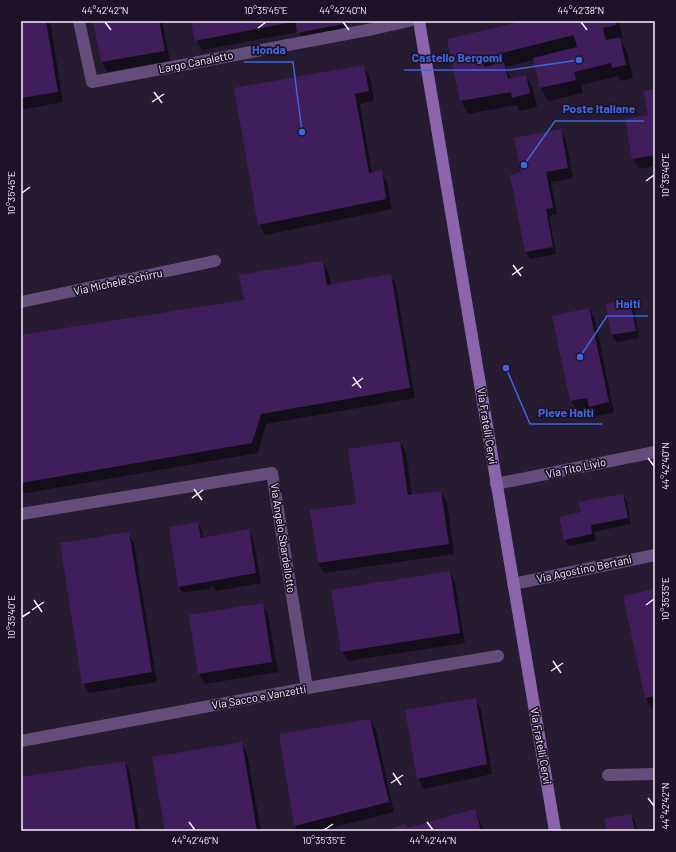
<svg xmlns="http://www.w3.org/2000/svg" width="676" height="852" font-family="Barlow,sans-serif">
  <rect width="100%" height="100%" fill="#261b31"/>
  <path fill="#0007" d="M21 21H48L51 26 63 102 21 110Z
    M94 21H162L170 61 107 72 102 62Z
    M192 21H345L348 34 304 43 298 32 202 50 196 40Z
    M528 21H619L623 38 620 39 627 51 633 78 621 81 618 76 581 85 583 93 548 101 541 88 534 60 505 67 512 80 526 76 533 89 537 107 520 111 517 105 468 114 461 101 449 40Z
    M364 67 370 77 374 101 360 104 372 173 381 172 387 182 392 209 265 235 259 225Z
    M655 90V166L639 169 633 159 649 116Z
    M560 130 566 140 573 178 551 182 557 214 549 216 556 254 530 259 526 252 518 206 522 173Z
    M323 262 328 272 331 285 390 275 396 285 415 398 266 424 258 453 21 494V336L245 301Z
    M630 301 634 308 639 338 616 342 612 335 607 304Z
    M589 309 595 319 614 413 595 416 591 408 577 411 571 401 553 317Z
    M400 442 406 452 412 496 441 492 447 502 454 554 324 573 318 563Z
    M623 495 627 502 631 524 594 532 596 541 569 546 565 539 582 513Z
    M198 523 202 530 203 539 248 530 254 541 261 583 216 591 211 584 212 588 183 593 179 587Z
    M128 533 134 543 157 682 89 693 83 683Z
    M450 572 455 582 465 643 348 661 342 651Z
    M655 590V707L651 708 646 698 625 597Z
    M262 604 268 614 278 672 205 684 199 674 190 616Z
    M475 699 481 709 492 774 424 789 418 779 406 711Z
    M370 720 376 730 394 812 319 831H298L295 826Z
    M241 743 247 753 261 831H166Z
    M125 762 130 772 140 831H21V778Z
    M475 810 480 821 483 831H385L407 829Z
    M631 815 635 822 636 831H608Z"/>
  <path fill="#401e5b" d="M21 21H46L58 92 21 98Z
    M93 21H159L165 51 101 62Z
    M191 21H292V22L195 41Z
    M295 21H342L343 24 297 33Z
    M524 21H615L616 25 603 28 604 35 606 40 620 37 626 65 612 68 611 63 574 72 576 80 540 88 533 58 577 47 574 35 482 58 484 67 504 62 508 79 526 75 530 93 512 98 511 92 460 101 447 39Z
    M364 65 369 91 355 94 369 173 382 170 386 199 258 225 234 88Z
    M655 89V155L632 159 625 119 648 115 643 91Z
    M561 129 568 168 546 172 553 208 546 209 553 247 525 252 510 175 521 172 514 138Z
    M323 261 327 285 391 274 410 388 261 414 252 443 21 483V335L244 300 239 275Z
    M630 300 636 331 611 335 606 304Z
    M589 308 609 402 589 407 587 398 570 401 552 316Z
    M400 441 408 495 441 491 449 544 318 563 310 510 356 504 348 449Z
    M623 494 628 518 591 525 592 534 564 540 559 517 581 512 578 502Z
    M198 522 201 538 249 529 256 573 178 587 169 527Z
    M129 532 152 672 82 684 60 543Z
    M450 571 460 633 341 652 331 590Z
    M655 589V696L645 698 623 596Z
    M263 603 272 662 198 674 189 615Z
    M476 698 487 764 417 779 405 710Z
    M370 719 389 802 294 826 279 734Z
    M242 742 257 831H165L152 757Z
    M125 761 136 831H21V777Z
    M475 809 481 831H383L406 824 407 828Z
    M631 814 635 831H607L604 819Z"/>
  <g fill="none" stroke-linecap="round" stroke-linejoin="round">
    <path stroke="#644d7a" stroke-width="12" d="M79 21 92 82 373 29 409 21
      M21 302 215 261
      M496 484 655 452
      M21 514 272 473 307 688
      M513 584 655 555
      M21 741 307 688 498 656
      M608 775 655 774"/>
    <path stroke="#8a65ac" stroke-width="12" d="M419 21 555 831"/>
  </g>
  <path fill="none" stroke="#f7f0fe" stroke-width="1.5" d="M105 22 111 30M343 22 349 30M581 22 587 30M258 28 266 22M154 92 162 103M152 102 164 94M646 181 654 175M22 193 30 187M513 265 521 276M512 275 523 267M353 377 361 388M352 386 363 378M648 458 654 466M194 489 202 500M192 498 203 490M34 600 42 612M646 605 654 599M32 610 44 602M22 617 30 612M553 661 561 673M551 671 563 663M393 773 401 785M391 783 403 775M648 798 654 806M189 822 195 830M427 822 433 830M324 830 333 824"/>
  <g text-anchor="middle" stroke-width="3.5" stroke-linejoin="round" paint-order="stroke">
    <g font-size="11" fill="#f7f0fe" stroke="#1d1227">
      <text transform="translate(196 62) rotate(-11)" y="4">Largo Canaletto</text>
      <text transform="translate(118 282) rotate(-12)" y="4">Via Michele Schirru</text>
      <text transform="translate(487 426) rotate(81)" y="4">Via Fratelli Cervi</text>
      <text transform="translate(576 468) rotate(-12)" y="4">Via Tito Livio</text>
      <text transform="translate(283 538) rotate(81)" y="4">Via Angelo Sbardellotto</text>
      <text transform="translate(584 569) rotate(-12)" y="4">Via Agostino Bertani</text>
      <text transform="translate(259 697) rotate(-10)" y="4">Via Sacco e Vanzetti</text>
      <text transform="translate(541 746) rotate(80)" y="4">Via Fratelli Cervi</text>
    </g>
  </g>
  <path fill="none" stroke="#3e66de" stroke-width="1.5" d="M302 132L293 62H244M579 60L510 70H404M524 165L555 121H644M580 357L607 316H648M506 368L530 424H602"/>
  <g fill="#3e66de" stroke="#1d1227" stroke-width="1.5">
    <circle cx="302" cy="132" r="4"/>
    <circle cx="579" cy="60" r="4"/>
    <circle cx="524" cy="165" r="4"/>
    <circle cx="580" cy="357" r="4"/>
    <circle cx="506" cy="368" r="4"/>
  </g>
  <g font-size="12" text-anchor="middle" font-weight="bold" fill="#3e66de" stroke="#1d1227" stroke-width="3.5" stroke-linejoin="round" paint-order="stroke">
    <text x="269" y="54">Honda</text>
    <text x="457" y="62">Castello Bergomi</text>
    <text x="599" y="113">Poste Italiane</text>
    <text x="628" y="308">Haiti</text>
    <text x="566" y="417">Pieve Haiti</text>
  </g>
  <rect width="676" height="852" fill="none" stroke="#1d1227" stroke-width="44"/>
  <rect x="22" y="22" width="632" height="808" fill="none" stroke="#f7f0fe" stroke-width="1.5"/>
  <g font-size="10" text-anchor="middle" fill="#f7f0fe">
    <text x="105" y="14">44°42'42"N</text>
    <text x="266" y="14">10°35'45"E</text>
    <text x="343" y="14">44°42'40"N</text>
    <text x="581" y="14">44°42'38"N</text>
    <text transform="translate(665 175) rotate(-90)" y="4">10°35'40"E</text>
    <text transform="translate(11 193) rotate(-90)" y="4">10°35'45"E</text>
    <text transform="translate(665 466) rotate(-90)" y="4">44°42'40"N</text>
    <text transform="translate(665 599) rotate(-90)" y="4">10°35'35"E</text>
    <text transform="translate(11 617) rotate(-90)" y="4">10°35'40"E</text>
    <text transform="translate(665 806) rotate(-90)" y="4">44°42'42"N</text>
    <text x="195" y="844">44°42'46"N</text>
    <text x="324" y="844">10°35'35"E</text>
    <text x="433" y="844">44°42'44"N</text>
  </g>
</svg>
